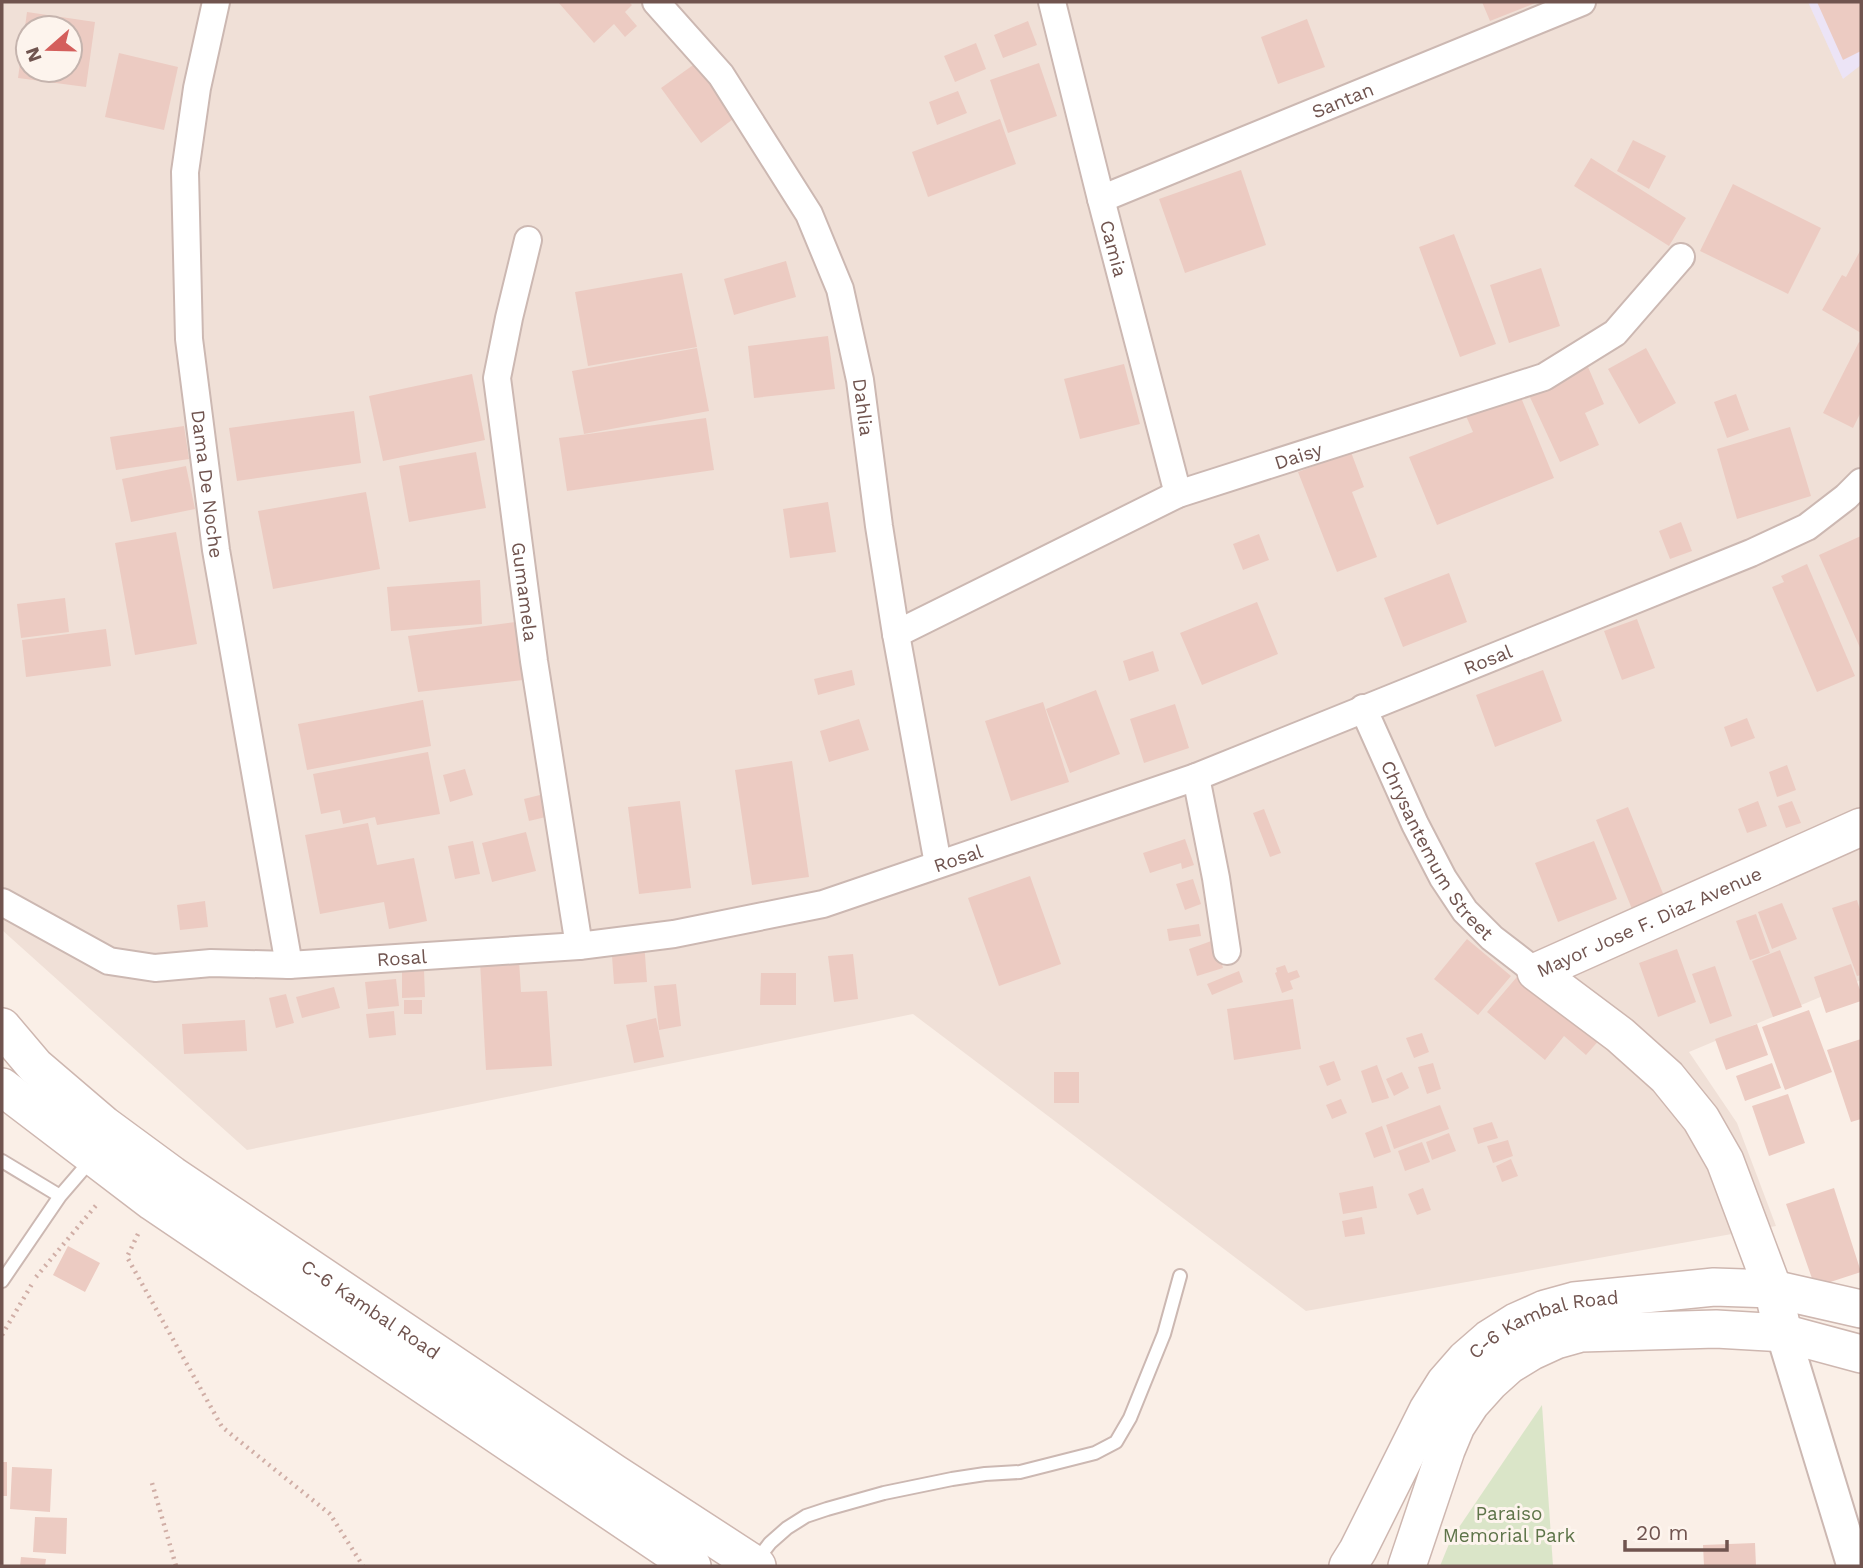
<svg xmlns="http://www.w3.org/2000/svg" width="1863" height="1568" font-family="'Work Sans',sans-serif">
  <rect width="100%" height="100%" fill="#faefe7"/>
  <path fill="#f0e0d7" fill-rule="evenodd" d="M2 2H1861V980L1689 1052 1737 1123 1776 1226 1306 1311 913 1014 247 1150 2 930ZM28 28H70V70H28Z"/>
  <path fill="#ece4f6" d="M1808 2H1861V65L1843 79Z"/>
  <path fill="#dae5c8" d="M1542 1405 1553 1566H1440L1451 1539Z"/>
  <path fill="#eccbc2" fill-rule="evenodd" d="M558 2H629L632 5 625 12 637 26 625 37 614 24 594 43Z
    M1482 2H1538L1490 21Z
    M1817 2H1861V51L1843 60Z
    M27 12 95 22 86 87 18 78ZM28 28H70V70H28Z
    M1307 19 1325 67 1278 84 1261 37Z
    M1028 21 1037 45 1003 58 994 35Z
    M976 43 986 69 955 82 944 56Z
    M119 53 178 67 164 130 105 117Z
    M696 63 736 117 701 143 661 88Z
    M1039 63 1057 116 1008 133 990 80Z
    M958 91 967 113 937 125 929 102Z
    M1000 119 1016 164 928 197 912 152Z
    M1633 140 1666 156 1649 189 1617 171Z
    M1591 158 1686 218 1669 246 1574 186Z
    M1241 170 1266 245 1185 273 1159 199Z
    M1733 184 1821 228 1788 294 1700 251Z
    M1454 234 1496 344 1460 357 1419 247Z
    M1861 249V333L1822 310 1842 275 1846 277Z
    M786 261 796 297 734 315 724 279Z
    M1541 268 1560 326 1509 343 1490 285Z
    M682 273 697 347 588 366 575 292Z
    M828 336 835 389 754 398 748 346Z
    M1859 342 1861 343V412L1853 428 1823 413Z
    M697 348 709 411 584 434 572 371Z
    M1646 348 1676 403 1639 424 1608 369Z
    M1124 364 1140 424 1080 439 1064 379Z
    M1588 367 1604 404 1585 413 1599 445 1560 462 1528 393Z
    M472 374 485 440 383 461 369 396Z
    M1736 394 1749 430 1727 438 1714 402Z
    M1520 395 1554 478 1437 525 1409 457 1473 432 1466 416Z
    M354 411 361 463 237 481 229 428Z
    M706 418 714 470 567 491 559 438Z
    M184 426 189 459 116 470 110 437Z
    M1790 427 1811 496 1737 519 1717 449Z
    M476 452 486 508 409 522 399 466Z
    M1351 452 1364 487 1352 492 1377 557 1337 572 1298 472Z
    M186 466 195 509 131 522 122 479Z
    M366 492 380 569 273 589 258 511Z
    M828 502 836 552 790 558 783 509Z
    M1681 522 1692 551 1670 559 1659 531Z
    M176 532 197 644 135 655 115 543Z
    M1259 534 1269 560 1243 570 1233 544Z
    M1861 536V650L1819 555Z
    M1807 564 1855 676 1817 692 1772 587 1784 582 1781 576Z
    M1449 573 1467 622 1403 647 1384 598Z
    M480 580 482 624 391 631 387 587Z
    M65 598 69 632 21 638 17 604Z
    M1257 602 1278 654 1202 685 1180 633Z
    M1637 619 1655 668 1622 680 1604 631Z
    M515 622 523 680 418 692 408 636Z
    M106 629 111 666 26 677 22 640Z
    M1153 651 1159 671 1129 681 1123 661Z
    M852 670 855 685 818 695 814 679Z
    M1543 670 1562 721 1495 747 1476 695Z
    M1096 690 1120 754 1070 773 1046 709Z
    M423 700 431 746 307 770 298 724Z
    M1043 702 1069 782 1011 801 985 721Z
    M1175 704 1189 748 1144 763 1130 719Z
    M1747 718 1755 738 1731 747 1724 727Z
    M859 719 869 750 829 762 820 731Z
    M428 752 440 814 377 825 375 817 343 824 340 810 321 814 313 774Z
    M792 761 809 877 752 885 735 770Z
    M1787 765 1796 790 1777 797 1769 772Z
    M465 769 473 795 450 802 443 775Z
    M544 794 550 816 529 821 524 799Z
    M680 801 691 888 639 894 628 807Z
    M1758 801 1767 826 1747 833 1738 809Z
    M1792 801 1801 823 1786 828 1778 806Z
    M1628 807 1664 896 1632 909 1596 820Z
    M1264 809 1281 853 1270 857 1253 813Z
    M368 823 377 865 414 858 427 921 389 929 384 902 320 914 305 835Z
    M526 832 536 871 492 882 482 843Z
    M1185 839 1194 865 1182 869 1181 863 1150 873 1143 853Z
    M473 841 480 874 455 879 448 846Z
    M1594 841 1617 899 1558 922 1535 863Z
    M1030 876 1061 964 999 986 968 898Z
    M1193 879 1201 904 1185 910 1176 884Z
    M1857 900 1861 913V975L1857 976 1832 908Z
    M205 901 208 927 180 930 177 905Z
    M1782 903 1797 939 1772 949 1758 912Z
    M1756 914 1770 953 1750 960 1736 921Z
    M1199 924 1201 936 1169 941 1167 929Z
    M1217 939 1219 953 1223 968 1197 976 1189 949Z
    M1467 939 1511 976 1478 1015 1434 979Z
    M644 941 647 982 614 984 611 942Z
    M1677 949 1696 1002 1658 1017 1639 963Z
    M1780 950 1802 1007 1773 1017 1752 961Z
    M853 954 858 999 834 1002 828 956Z
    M519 960 521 992 547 991 552 1066 486 1070 480 962Z
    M1851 964 1861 993V1001L1826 1013 1814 977Z
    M1285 965 1288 973 1297 970 1300 977 1290 981 1293 989 1282 993 1275 973 1277 972 1276 968Z
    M1715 966 1732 1016 1710 1024 1692 974Z
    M402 970H424L425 997 402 998Z
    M1239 971 1243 982 1212 995 1207 984Z
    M1522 971 1601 1038 1586 1055 1564 1036 1545 1060 1487 1012Z
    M761 973H796V1005H760Z
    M396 979 399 1006 368 1009 365 982Z
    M676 984 681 1026 659 1030 654 986Z
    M334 987 340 1008 302 1018 296 997Z
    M286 994 294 1023 276 1028 269 998Z
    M1293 999 1301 1049 1234 1060 1227 1009Z
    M404 1000H422V1014H404Z
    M1809 1010 1832 1072 1785 1090 1762 1027Z
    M394 1011 396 1035 369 1038 366 1014Z
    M656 1018 664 1057 634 1063 626 1025Z
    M245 1020 247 1051 184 1054 182 1024Z
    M1757 1024 1768 1055 1726 1070 1715 1039Z
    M1422 1033 1429 1052 1414 1058 1406 1038Z
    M1861 1039V1119L1851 1122 1827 1050Z
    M1334 1061 1341 1080 1327 1086 1319 1066Z
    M1433 1063 1441 1089 1427 1094 1418 1067Z
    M1772 1063 1781 1088 1745 1101 1736 1076Z
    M1377 1065 1389 1098 1372 1103 1361 1071Z
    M1054 1072H1079V1103H1054Z
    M1402 1072 1409 1088 1394 1096 1386 1079Z
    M1788 1094 1805 1143 1769 1156 1752 1106Z
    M1341 1099 1347 1113 1332 1119 1326 1105Z
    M1440 1105 1449 1129 1394 1149 1386 1125Z
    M1492 1122 1498 1138 1478 1144 1473 1128Z
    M1382 1126 1391 1152 1374 1158 1365 1133Z
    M1449 1133 1456 1151 1432 1160 1426 1142Z
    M1508 1140 1513 1156 1493 1163 1487 1146Z
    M1422 1142 1430 1162 1405 1171 1398 1151Z
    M1511 1159 1518 1176 1502 1182 1496 1166Z
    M1373 1186 1377 1208 1343 1214 1339 1193Z
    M1423 1188 1431 1210 1417 1215 1408 1194Z
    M1834 1188 1861 1272 1815 1287 1786 1204Z
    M1362 1217 1365 1234 1345 1237 1342 1221Z
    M68 1246 100 1263 85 1292 53 1275Z
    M2 1462H7V1496H2Z
    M12 1467 52 1469 50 1512 10 1509Z
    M35 1517 67 1518 66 1554 33 1552Z
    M1755 1543 1756 1566H1704L1703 1545Z
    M21 1557 46 1559 45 1566H20Z"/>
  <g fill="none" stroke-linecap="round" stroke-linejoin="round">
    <g stroke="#ccb8b2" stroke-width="16">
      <path id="service" d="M2 1161 60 1196
        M2 1281 60 1196 91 1160
        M756 1561 770 1543 787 1528 806 1516 827 1509 884 1493 952 1479 985 1474 1020 1472 1095 1453 1116 1442 1130 1418 1164 1334 1180 1276"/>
    </g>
    <g stroke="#ccb8b2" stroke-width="30">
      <g id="minor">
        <path id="s1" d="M216 2 197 88 185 172 189 339 216 550 289 965"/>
        <path id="s2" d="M656 2 721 75 809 214 840 289 860 380 879 526 896 634 938 864"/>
        <path id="s3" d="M1052 2 1101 199 1178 494"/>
        <path id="s4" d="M1101 199 1582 2"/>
        <path id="s5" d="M528 240 509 318 497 378 534 661 579 946"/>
        <path id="s6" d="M896 634 1178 494 1544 377 1615 333 1681 257"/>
        <path id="s7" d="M1363 708 1415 824 1443 878 1465 911 1492 938 1536 972"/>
        <path d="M1196 777 1216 878 1227 951"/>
        <path id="s8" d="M2 902 109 961 155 968 211 963 289 965 579 946 674 934 823 904 1196 777 1751 553 1807 527 1846 497 1861 482"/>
      </g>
    </g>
    <g stroke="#ccb8b2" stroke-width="37">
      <path id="tertiary" d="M1783 1333 1854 1566"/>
    </g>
    <g stroke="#ceb7b0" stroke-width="40">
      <g id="secondary">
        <path id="s9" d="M2 1027 35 1066 104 1125 172 1175 614 1473 757 1566"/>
        <path d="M2 1087 153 1202 692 1566"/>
        <path id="s10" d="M1783 1333 1773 1289 1725 1161 1701 1119 1667 1077 1620 1035 1536 972 1861 827"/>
        <path id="s11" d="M1348 1566 1358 1550 1428 1410 1445 1383 1466 1359 1489 1339 1516 1322 1545 1309 1574 1301 1714 1287 1773 1289 1861 1309"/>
        <path d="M1407 1566 1446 1450 1456 1426 1471 1403 1489 1383 1509 1365 1532 1351 1556 1340 1581 1333 1716 1329 1783 1333 1861 1354"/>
      </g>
    </g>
    <path stroke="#d0aea6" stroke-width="4.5" stroke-dasharray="2 5" stroke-linecap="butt" d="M138 1234 127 1257 222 1427 330 1514 363 1566
      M36 1277 98 1203
      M2 1335 32 1284
      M152 1483 176 1566"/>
    <use href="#service" stroke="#fff" stroke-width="12"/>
    <use href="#minor" stroke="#fff" stroke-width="26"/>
    <use href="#tertiary" stroke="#fff" stroke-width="33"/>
    <use href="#secondary" stroke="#fff" stroke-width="37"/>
  </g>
  <g text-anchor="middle" stroke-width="6" stroke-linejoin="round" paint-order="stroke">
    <g font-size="19" fill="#70544f" stroke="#fdf4ed">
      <text dy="7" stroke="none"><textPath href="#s4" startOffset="261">Santan</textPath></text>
      <text dy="7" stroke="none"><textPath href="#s3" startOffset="254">Camia</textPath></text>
      <text dy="7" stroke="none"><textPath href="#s2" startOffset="464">Dahlia</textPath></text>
      <text dy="7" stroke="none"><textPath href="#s6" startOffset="441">Daisy</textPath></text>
      <text dy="7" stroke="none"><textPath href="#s1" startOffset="486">Dama De Noche</textPath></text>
      <text dy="7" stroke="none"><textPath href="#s5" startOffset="357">Gumamela</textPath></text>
      <text dy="7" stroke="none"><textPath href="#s8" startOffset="1550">Rosal</textPath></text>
      <text dy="7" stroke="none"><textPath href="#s7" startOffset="161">Chrysantemum Street</textPath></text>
      <text dy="7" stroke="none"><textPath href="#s8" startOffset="984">Rosal</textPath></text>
      <text dy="7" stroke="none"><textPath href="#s10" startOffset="576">Mayor Jose F. Diaz Avenue</textPath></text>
      <text dy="7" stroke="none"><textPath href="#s8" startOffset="416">Rosal</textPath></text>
      <text dy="7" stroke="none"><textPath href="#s9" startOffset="466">C-6 Kambal Road</textPath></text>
      <text dy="7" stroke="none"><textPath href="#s11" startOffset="327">C-6 Kambal Road</textPath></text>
    </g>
    <g font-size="19" fill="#5e7449" stroke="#fdf4ed">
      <text x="1509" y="1520">Paraiso<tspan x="1509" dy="22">Memorial Park</tspan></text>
    </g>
  </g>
  <rect width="1863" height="1568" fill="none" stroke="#70544f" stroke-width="7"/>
  <g transform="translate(49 49) rotate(250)"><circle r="33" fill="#fdf4ed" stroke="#c5b4ae" stroke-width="2"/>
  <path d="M0-5L12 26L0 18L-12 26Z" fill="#d45f5c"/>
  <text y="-10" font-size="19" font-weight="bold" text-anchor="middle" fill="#70544f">N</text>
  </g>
  <path d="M1625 1540v10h102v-10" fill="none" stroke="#70544f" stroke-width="3.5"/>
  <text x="1636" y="1540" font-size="21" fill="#70544f" stroke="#fdf4ed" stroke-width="5" paint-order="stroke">20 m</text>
</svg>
